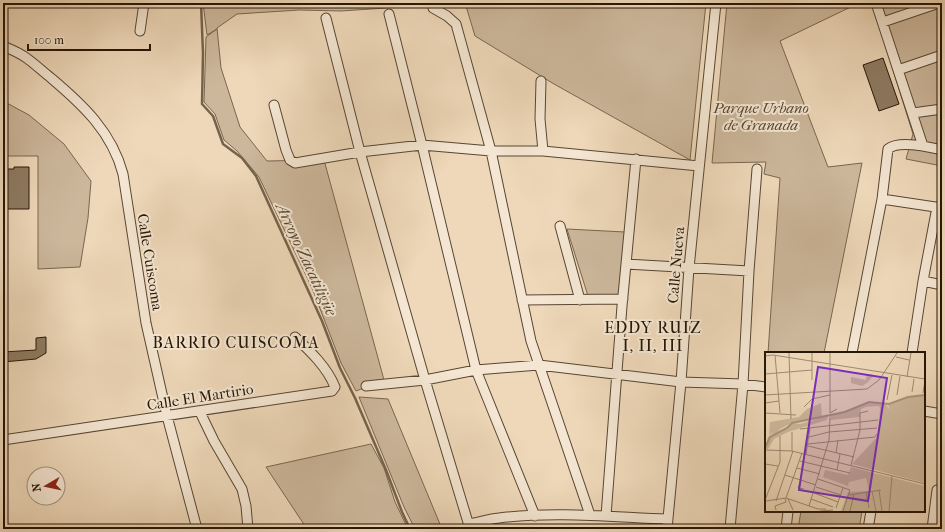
<svg xmlns="http://www.w3.org/2000/svg" width="945" height="532" font-family="'IM FELL French Canon',serif">
  <rect width="100%" height="100%" fill="#eed8b9"/>
  <filter id="stains"><feTurbulence type="fractalNoise" baseFrequency=".005" numOctaves="4"/><feColorMatrix values="0 0 0 0 .2 0 0 0 0 .09 0 0 0 0 .02 0 0 0 .5 -.17"/></filter>
  <radialGradient id="worn" r=".72"><stop offset=".6" stop-color="#630" stop-opacity="0"/><stop offset="1" stop-color="#630" stop-opacity=".3"/></radialGradient>
  <path fill="#ccb79b" stroke="#796650" d="M203 3H423L386 8 341 11 299 10 237 14 217 28 221 68 240 127 267 161 324 160 384 380 356 391 341 363 312 288 259 177 237 151 224 140 215 114 204 102 206 37 217 29 207 35Z
    M459 3H706L690 160 554 84 475 36 466 6Z
    M727 3H859L780 41 828 167 862 163 824 353H768L780 178 764 174 766 162 712 163Z
    M872 3H942V166L906 159 913 134Z
    M3 101 29 115 64 144 91 181 88 218 80 267 38 269V156H3Z
    M567 229 625 232 619 295 588 296Z
    M359 397 388 399 442 529H415L404 507Z
    M371 444 384 468 395 502 408 529H307L266 467Z
    M801 511H862L859 529H798Z"/>
  <g fill="none" stroke-linecap="round" stroke-linejoin="round">
    <path stroke="#75634d" stroke-width="2.5" d="M201 3 203 53 202 104 213 116 223 144 242 158 256 176 322 321 340 368 355 398 386 470 402 512 410 529"/>
  </g>
  <path fill="#8e7b63" stroke="#261606" d="M883 58 899 104 879 111 863 65Z
    M14 167H29V209H5V194H3V169H14Z
    M46 337V353L36 359 3 362V352L36 350V338Z"/>
  <g fill="none" stroke-linecap="round" stroke-linejoin="round">
    <g stroke="#584633" stroke-width="11">
      <path id="street" d="M876 3 923 146
        M433 8 447 16 456 24 491 151 531 341 590 515
        M389 14 422 145 476 370 535 516
        M326 18 360 152 425 380 470 529
        M883 22 939 3
        M140 31 144 3
        M3 46C10 49 18 52 25 57 34 63 42 71 51 78 83 105 112 132 123 174L146 323 167 416 197 529
        M898 70 942 55
        M541 81 540 119 543 151
        M274 105 286 150 290 160 295 163 360 152 422 145 491 151H543L699 166
        M913 113 942 109
        M882 199 942 208
        M560 226 580 300
        M626 264 749 271
        M923 281 942 285
        M522 300 623 299
        M852 353 882 199 888 149C899 140 929 147 942 150
        M912 353 923 281 937 207
        M366 386 425 380 476 370 539 365 681 382 743 384 766 387
        M924 411 942 414
        M200 412 214 441 242 489 246 506 248 529
        M3 440 332 391 335 387C327 367 310 351 295 337
        M606 516 622 306 636 159
        M469 524C479 522 489 519 499 518 555 511 612 517 668 519
        M667 529 681 382 689 268 716 3
        M730 529 743 384 749 271 757 169
        M786 529 788 511
        M868 529 871 511
        M932 529 937 490"/>
    </g>
    <use href="#street" stroke="#f4e6d2" stroke-width="9"/>
  </g>
  <g text-anchor="middle" stroke-width="4" stroke-linejoin="round" paint-order="stroke">
    <g font-size="15" font-style="italic" fill="#584633" stroke="#f4e6d2">
      <text x="761" y="113">Parque Urbano<tspan x="761" dy="17">de Granada</tspan></text>
    </g>
    <g font-size="15" fill="#261606" stroke="#f4e6d2">
      <text transform="translate(150 262) rotate(81)" y="5">Calle Cuiscoma</text>
      <text transform="translate(676 265) rotate(-85)" y="5">Calle Nueva</text>
      <text transform="translate(200 397) rotate(-9)" y="5">Calle El Martirio</text>
    </g>
    <g font-size="16" font-style="italic" fill="#5b4935" stroke="#f4e6d2">
      <text transform="translate(307 259) rotate(65)" y="6">Arroyo Zacatiligüe</text>
    </g>
    <g font-size="16" letter-spacing="1" fill="#261606" stroke="#f4e6d2">
      <text x="653" y="333">EDDY RUIZ<tspan x="653" dy="18">I, II, III</tspan></text>
      <text x="236" y="348">BARRIO CUISCOMA</text>
    </g>
  </g>
  <g transform="translate(765 352)">
    <rect width="160" height="160" fill="#eed8b9"/>
    <path d="M102 22 109 23 102 31 97 34 86 31V25L101 28ZM160 43V131L87 112 113 84 115 56 114 54 101 55 96 57 95 65 65 68 64 64 105 50 121 52 125 58 123 53 147 44ZM56 51 57 65 54 66 63 64 62 68 23 80 9 87 3 97H0L3 85 11 79 20 77 27 71 35 72 53 67 26 71 4 83 5 70 34 65 42 57ZM86 115 160 134V159H76L83 140 104 139 101 126 84 130 83 134 58 125 60 118 83 123Z" fill="#ccb79b"/>
    <path fill="none" stroke="#aa967c" stroke-width="2" d="M0 96 5 85 22 76 27 71 80 60 104 50 124 52 143 45 160 43"/>
    <path fill="none" stroke="#9e8a71" stroke-width="1" d="M24 1 26 67M65 1V61L72 57M10 3 15 61M0 4 8 3 160 27M131 5 144 8M0 22 47 18M142 25 146 1M47 28V1M147 40 149 27M158 41 160 29M0 43 102 37 114 28 132 1M132 43 135 24M122 48 127 23M0 51 14 49M39 55 47 47 65 43M0 61 31 63M35 77 113 68M44 85 64 80 112 76M43 92 110 85 112 82M43 94 89 105M0 98 27 99 160 132M27 99V80M71 101 73 88M41 102 45 76M35 109 85 121M0 111V152M0 112 13 114M86 113 95 78V61L103 59M32 116 55 122M72 118 75 102M20 123 51 133M53 127 85 138 78 159M36 128 33 136 39 137M51 135 76 143M114 138 117 159M107 139 111 159M101 140 104 156M49 141 73 150M84 143 116 138M21 146 37 101M23 147 28 158M46 147 68 155M0 148 15 110V84M1 149 21 146 53 157H61M11 149 28 99M44 154 64 88 65 66M71 156 78 136M11 158 10 154 21 150 20 147M55 159 68 158M85 159 89 142M124 159 127 124"/>
    <path fill="#7b2cbf" fill-opacity="0.15" stroke="#7b2cbf" stroke-width="2" d="M53 15 122 26 103 149 34 138Z"/>
    <rect width="160" height="160" fill="none" stroke="#261606" stroke-width="2"/>
  </g>
  <rect width="945" height="532" fill="none" stroke="#eed8b9" stroke-width="16"/>
  <rect x="4" y="4" width="937" height="524" fill="none" stroke="#261606" stroke-width="2"/>
  <rect x="8" y="8" width="929" height="516" fill="none" stroke="#261606"/>
  <g transform="translate(46 486) rotate(261)"><circle r="19" fill="#f4e6d2" stroke="#a29380"/>
  <path d="M0-3L7 15L0 10L-7 15Z" fill="#8f2418"/>
  <text y="-6" font-size="11" font-weight="bold" text-anchor="middle" fill="#261606">N</text>
  </g>
  <path d="M28 44v6h122v-6" fill="none" stroke="#261606" stroke-width="2"/>
  <text x="34" y="44" font-size="12" fill="#261606" stroke="#f4e6d2" stroke-width="3" paint-order="stroke">100 m</text>
  <rect width="100%" height="100%" filter="url(#stains)"/>
  <rect width="100%" height="100%" fill="url(#worn)"/>
</svg>
